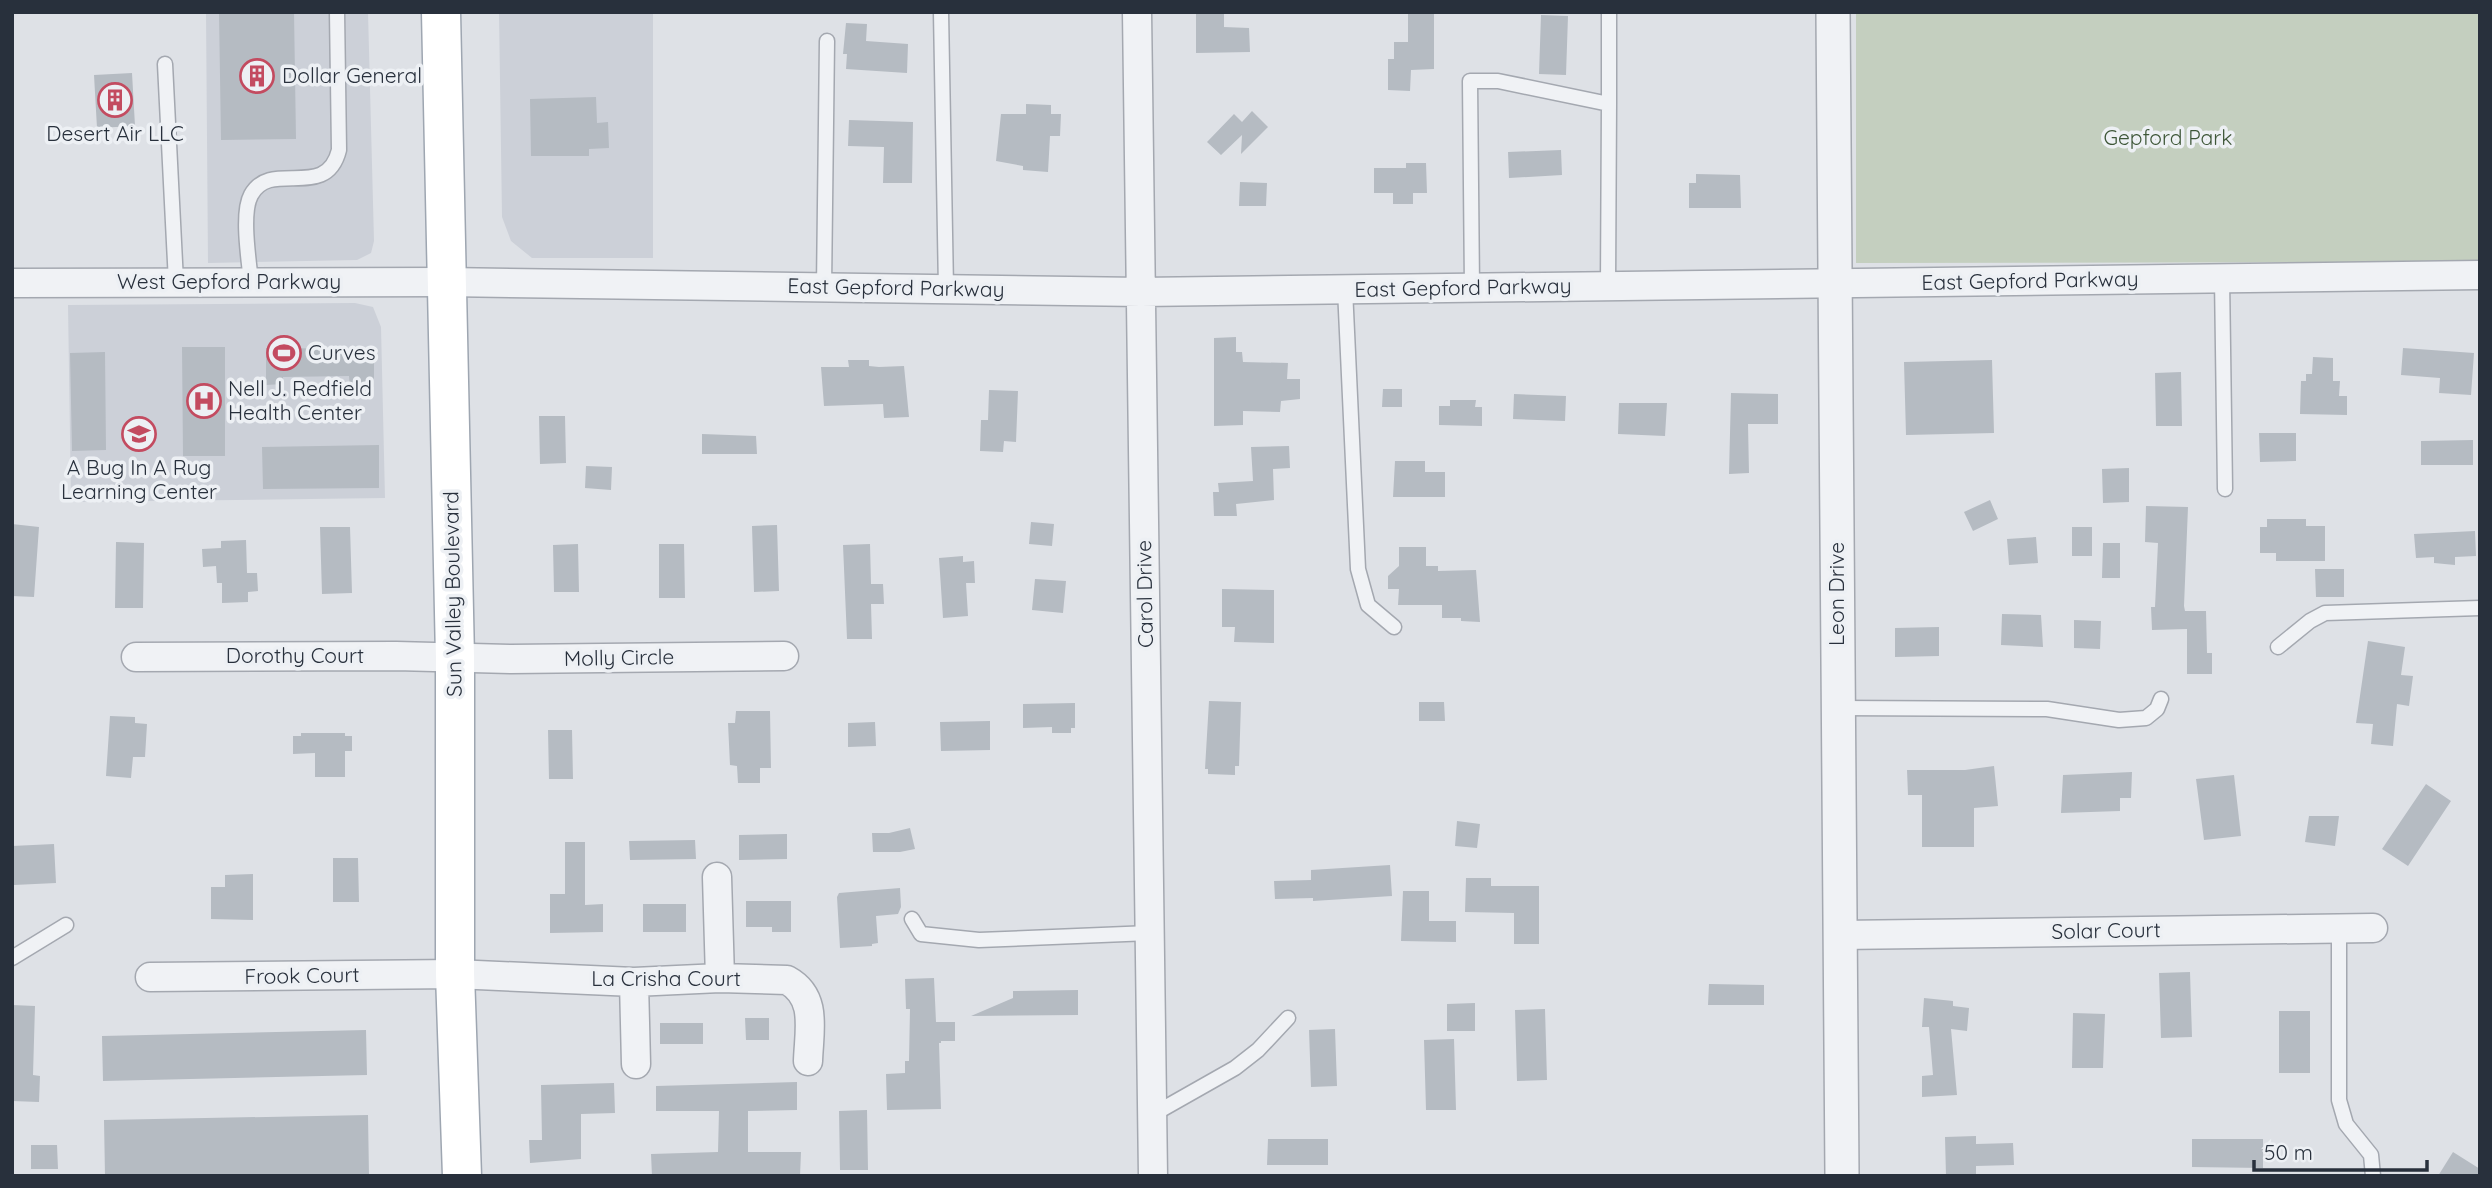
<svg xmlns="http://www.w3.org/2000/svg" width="2492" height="1188" font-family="Quicksand,sans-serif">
  <rect width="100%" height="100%" fill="#dee1e6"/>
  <path fill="#ccd0d8" d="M206 12H368L374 241 371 253 357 260 208 263Z
    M499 12H653V258H532L511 241 502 217Z
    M355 303 373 307 381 327 385 498 71 502 68 305Z"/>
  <path fill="#c4cfbf" d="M1856 12H2480V262L1856 263Z"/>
  <path fill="#b5bbc2" d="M219 12H294L296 139 221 140Z
    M1196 12H1224V27L1249 28 1250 52 1196 53Z
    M1408 12H1434V69L1411 70 1410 91 1388 90V59H1394V42H1408Z
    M1541 15 1568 16 1566 75 1539 74Z
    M846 23 867 24 866 41 908 44 907 73 846 69 847 54H843Z
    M132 73 135 126 97 128 94 75Z
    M596 97 597 123 608 122 609 148 589 149V156H531L530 99Z
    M1026 104 1051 105V114H1061L1060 136H1050L1048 172 1023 170V166L996 161 1001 114H1026Z
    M1252 111 1268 127 1241 154 1242 135 1221 155 1207 142 1234 114 1242 122Z
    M849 120 913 122 912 183H883L884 147 848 146Z
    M1561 150 1562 175 1509 178 1508 152Z
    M1406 163H1426L1427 193H1413V204H1393V193H1374V168H1406Z
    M1696 174 1740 175 1741 208H1689V183H1696Z
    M1240 182 1267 183 1266 206H1239Z
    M1236 337V352H1242L1243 362 1288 363 1287 379H1300V399L1281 401 1280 412 1243 411V425L1214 426V338Z
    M182 347H225V456H183Z
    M266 348 374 349V387L350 388 349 376 283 377V384L266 385Z
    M2403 348 2474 353 2471 395 2439 393 2440 378 2401 375Z
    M105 352 106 450 72 451 70 353Z
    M2313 357 2333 358V381H2340L2339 396H2347V415L2300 414 2301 381H2306V374H2312Z
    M848 360H869V366L879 367 904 366 909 417 884 418 883 404 824 406 821 367H849Z
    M1992 360 1994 433 1906 435 1904 362Z
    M2181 372 2182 426H2156L2155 373Z
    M1383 389H1402V407H1382Z
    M989 390 1018 391 1016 442 1004 441 1003 452 980 451 981 420H988Z
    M1731 393 1778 394V424H1748L1749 473 1729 474Z
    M1514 394 1566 396 1565 421 1513 419Z
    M1450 400H1476L1475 407H1482V426L1439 425V406H1450Z
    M1619 403H1667L1665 436 1618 434Z
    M539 416H565L566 463 540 464Z
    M2259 433H2296V461L2260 462Z
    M702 434 756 436 757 454H702Z
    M2473 440V465H2421V441Z
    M379 445V488L263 489 262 447Z
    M1289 446 1290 468 1273 469 1274 500 1236 504 1237 516H1214L1213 492H1219L1218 483 1253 481 1251 447Z
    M1395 461H1425V472H1445V497H1393Z
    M586 466 612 467 611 490 585 488Z
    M2129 468V502L2103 503 2102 469Z
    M1990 500 1998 519 1973 531 1964 512Z
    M2146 506 2188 507 2184 606 2185 611H2206L2207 653H2212V674H2187V629L2152 630 2151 607H2155L2158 543 2145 542Z
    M2267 519H2306V526H2325V561H2276V553H2260V527H2267Z
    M1031 522 1054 524 1052 546 1029 544Z
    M12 524 39 527 34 597 12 596Z
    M777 525 779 591 754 592 752 526Z
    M320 527H350L352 593 322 594Z
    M2072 527H2092V556H2072Z
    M2475 531 2476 556 2455 557V565L2434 563V557L2416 558 2414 534Z
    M2036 537 2038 563 2009 565 2007 539Z
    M246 540 247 573H257L258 591 248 592V602L222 603V583H217L216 566 203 567 202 549 221 548V541Z
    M116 542 144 543 143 608H115Z
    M2103 543H2120V578H2102Z
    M578 544 579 592H554L553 545Z
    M659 544H684L685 598H659Z
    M870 544 871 584H883L884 604H871L872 639H847L843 545Z
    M1399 547H1426V566H1438V571L1476 570 1480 622 1461 621V618H1442V605H1398L1399 589H1388V576L1399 566Z
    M963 556V562L974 561 975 583H966L968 616 943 618 939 558Z
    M2315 569H2344V597H2316Z
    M1035 579 1066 581 1063 613 1032 610Z
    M1222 589 1274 590V643L1234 642 1235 627H1222Z
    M2002 614 2041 615 2043 647 2001 645Z
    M2074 620 2101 621 2100 649 2074 648Z
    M1939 627V656L1895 657V628Z
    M2368 641 2405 647 2401 675 2413 676 2409 706 2397 704 2393 746 2371 744 2373 724 2356 723Z
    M1209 701 1241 702 1239 766H1235V775L1208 774V769H1205Z
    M1419 702H1444L1445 721H1419Z
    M1075 703V728H1071V733H1052V727L1023 728V704Z
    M736 711H770L771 768H760V783H738L737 766 730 765 728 723H735Z
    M110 716 135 717V723L147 724 145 757H133L131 778 106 776Z
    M990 721V750L941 751 940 722Z
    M875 722 876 746 848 747V723Z
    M548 730H572L573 779H549Z
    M301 733H345V736H352V751H345V777H315V753L293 754V736H301Z
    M1994 766 1998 806 1974 808V847H1922V795H1908L1907 770H1965Z
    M2132 772 2131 798H2120V811L2061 813 2063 775Z
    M2234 775 2241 836 2204 840 2196 779Z
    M2426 784 2451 801 2408 866 2382 849Z
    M2309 816H2339L2335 846 2305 842Z
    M1457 821 1480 824 1477 848 1455 846Z
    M910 828 915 849 900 852H873L872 833H889Z
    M787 834V859L739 860V835Z
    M695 840 696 859 630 860 629 841Z
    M565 842H585V905L603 904V932L550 933V894H565Z
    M54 844 56 883 14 885 12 846Z
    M333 858H358L359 902H333Z
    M1390 865 1392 896 1313 901V898L1275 899 1274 881 1311 880V870Z
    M253 874V920L211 919V887H225V875Z
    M1466 878H1491V886H1539V944H1514V913L1465 912Z
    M900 888 901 907 898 914 876 916 878 943 872 944V946L840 948 837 897 839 893Z
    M1403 891H1429V921H1456V942L1401 941Z
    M746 901H791V932H772V927H746Z
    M643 904H686V932H643Z
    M2190 972 2192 1037 2161 1038 2159 973Z
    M934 978 936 1022H955V1041H941V1043H939L941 1109 887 1110 886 1074 905 1073V1061H909L910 1009H906L905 979Z
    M1709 984 1764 985V1005H1708Z
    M1078 990V1015L971 1016 1013 998V991Z
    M1924 998 1953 1001V1006L1969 1008 1967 1031 1951 1029 1957 1095 1922 1097V1076L1933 1075 1929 1027H1922Z
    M1475 1003V1031H1447V1004Z
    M12 1005 35 1006 33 1075 40 1076 39 1102 12 1101Z
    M1545 1009 1547 1080 1517 1081 1515 1010Z
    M2279 1011H2310V1073H2279Z
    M2073 1013 2105 1014 2103 1068H2072Z
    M745 1018H769V1040H746Z
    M660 1023H703V1044H660Z
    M1335 1029 1337 1086 1311 1087 1309 1030Z
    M366 1030 367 1075 103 1081 102 1036Z
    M1454 1039 1456 1110H1426L1424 1040Z
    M797 1082V1110L748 1111V1152H801L800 1176H652L651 1154 718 1152 719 1111H656V1086Z
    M614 1083 615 1113 581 1114V1159L530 1163 529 1140H542L541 1085Z
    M867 1110 868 1170H840L839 1111Z
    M368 1115 369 1176H105L104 1120Z
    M1976 1136V1144L2013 1143 2014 1165 1976 1166V1176H1946L1945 1137Z
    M1268 1139H1328V1165H1267Z
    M2192 1139H2263V1168L2192 1167Z
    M31 1145H57L58 1169H31Z
    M2453 1152 2480 1169V1176H2438Z"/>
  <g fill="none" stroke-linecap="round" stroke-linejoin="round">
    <g stroke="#a4a8b0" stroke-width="17">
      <path id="service" d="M941 12 946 289
        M165 64 176 282
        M1609 104V12
        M2222 278 2225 489
        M251 282C249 261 241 213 251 195 271 158 326 202 339 150L337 12
        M824 287 827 41
        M1472 288 1470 81H1498L1609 104 1608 286
        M1345 289 1358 569 1368 605 1394 627
        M2278 647 2310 621 2325 613 2480 608
        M1838 708 2047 709 2119 720 2146 718 2157 709 2161 699
        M912 919 921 934 979 940 1150 933
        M2339 928V1100L2346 1124 2371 1155 2373 1176
        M12 958 66 925
        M1152 1115 1235 1068 1258 1050 1288 1018"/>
    </g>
    <g stroke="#a4a8b0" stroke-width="31">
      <path id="minor" d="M1137 12 1153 1176
        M12 283 446 282 1141 292 2480 275
        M136 657 396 656 511 659 784 656
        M717 877 720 978
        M1840 935 2373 928
        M150 977 455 974 634 982 720 978 787 980C818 997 809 1030 808 1061
        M634 982 636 1064"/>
    </g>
    <g stroke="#a4a8b0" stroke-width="36">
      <path id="tertiary" d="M1833 12 1842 1176"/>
    </g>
    <g stroke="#9ea6b1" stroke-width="41">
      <path id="primary" d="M441 12 455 658V974L462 1176"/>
    </g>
    <use href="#service" stroke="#f0f2f5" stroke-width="14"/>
    <use href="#minor" stroke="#f0f2f5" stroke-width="28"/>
    <use href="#tertiary" stroke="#f0f2f5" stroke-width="33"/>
    <use href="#primary" stroke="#fff" stroke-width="38"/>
  </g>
  <defs>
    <g id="building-ring" transform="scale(1.75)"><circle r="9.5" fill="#edf0f4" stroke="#c34b60" stroke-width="1.5"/><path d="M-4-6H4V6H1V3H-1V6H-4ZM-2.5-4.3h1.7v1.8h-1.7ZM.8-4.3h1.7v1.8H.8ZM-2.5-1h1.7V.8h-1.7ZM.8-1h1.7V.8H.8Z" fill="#c34b60"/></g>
    <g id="stadium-ring" transform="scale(1.75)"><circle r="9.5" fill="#edf0f4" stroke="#c34b60" stroke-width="1.5"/><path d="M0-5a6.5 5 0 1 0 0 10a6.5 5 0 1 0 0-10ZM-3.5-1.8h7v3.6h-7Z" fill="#c34b60"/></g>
    <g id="hospital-ring" transform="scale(1.75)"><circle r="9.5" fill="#edf0f4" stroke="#c34b60" stroke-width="1.5"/><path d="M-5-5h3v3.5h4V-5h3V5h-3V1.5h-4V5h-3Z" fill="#c34b60"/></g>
    <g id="school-ring" transform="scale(1.75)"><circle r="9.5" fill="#edf0f4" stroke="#c34b60" stroke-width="1.5"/><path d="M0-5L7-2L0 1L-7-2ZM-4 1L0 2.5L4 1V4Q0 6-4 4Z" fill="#c34b60"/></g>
  </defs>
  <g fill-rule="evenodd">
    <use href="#building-ring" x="257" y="76"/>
    <use href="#building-ring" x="115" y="100"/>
    <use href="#stadium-ring" x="284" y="353"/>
    <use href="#hospital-ring" x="204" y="401"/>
    <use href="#school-ring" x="139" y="434"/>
  </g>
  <g text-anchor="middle" stroke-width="7" stroke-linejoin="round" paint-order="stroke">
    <g font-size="21" fill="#28303c" stroke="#edf0f4" text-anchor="start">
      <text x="282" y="83">Dollar General</text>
      <text x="115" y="141" text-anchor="middle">Desert Air LLC</text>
      <text x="308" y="360">Curves</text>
      <text x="228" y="396">Nell J. Redfield<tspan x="228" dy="24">Health Center</tspan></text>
      <text x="139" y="475" text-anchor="middle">A Bug In A Rug<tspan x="139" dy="24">Learning Center</tspan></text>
    </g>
    <g font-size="21" fill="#3d5637" stroke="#edf0f4">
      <text x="2168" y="145">Gepford Park</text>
    </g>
    <g font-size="21" fill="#28303c" stroke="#edf0f4">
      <text transform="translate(2030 281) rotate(-1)" y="7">East Gepford Parkway</text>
      <text x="229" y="289">West Gepford Parkway</text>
      <text transform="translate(896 288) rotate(1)" y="7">East Gepford Parkway</text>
      <text transform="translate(1463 288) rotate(-1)" y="7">East Gepford Parkway</text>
      <text transform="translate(453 594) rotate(-91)" y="7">Sun Valley Boulevard</text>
      <text transform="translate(1145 594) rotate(-91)" y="7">Carol Drive</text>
      <text transform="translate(1837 594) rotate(-90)" y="7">Leon Drive</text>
      <text x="295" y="663">Dorothy Court</text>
      <text transform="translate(619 658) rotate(-1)" y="7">Molly Circle</text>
      <text transform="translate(2106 931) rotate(-1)" y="7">Solar Court</text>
      <text transform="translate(302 976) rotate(-1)" y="7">Frook Court</text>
      <text x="666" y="986">La Crisha Court</text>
    </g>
  </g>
  <rect width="2492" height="1188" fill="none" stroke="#28303c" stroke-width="28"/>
  <path d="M2254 1160v10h173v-10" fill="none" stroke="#28303c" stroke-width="3.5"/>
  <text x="2264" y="1160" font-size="21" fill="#28303c" stroke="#edf0f4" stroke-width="5" paint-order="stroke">50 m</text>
</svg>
